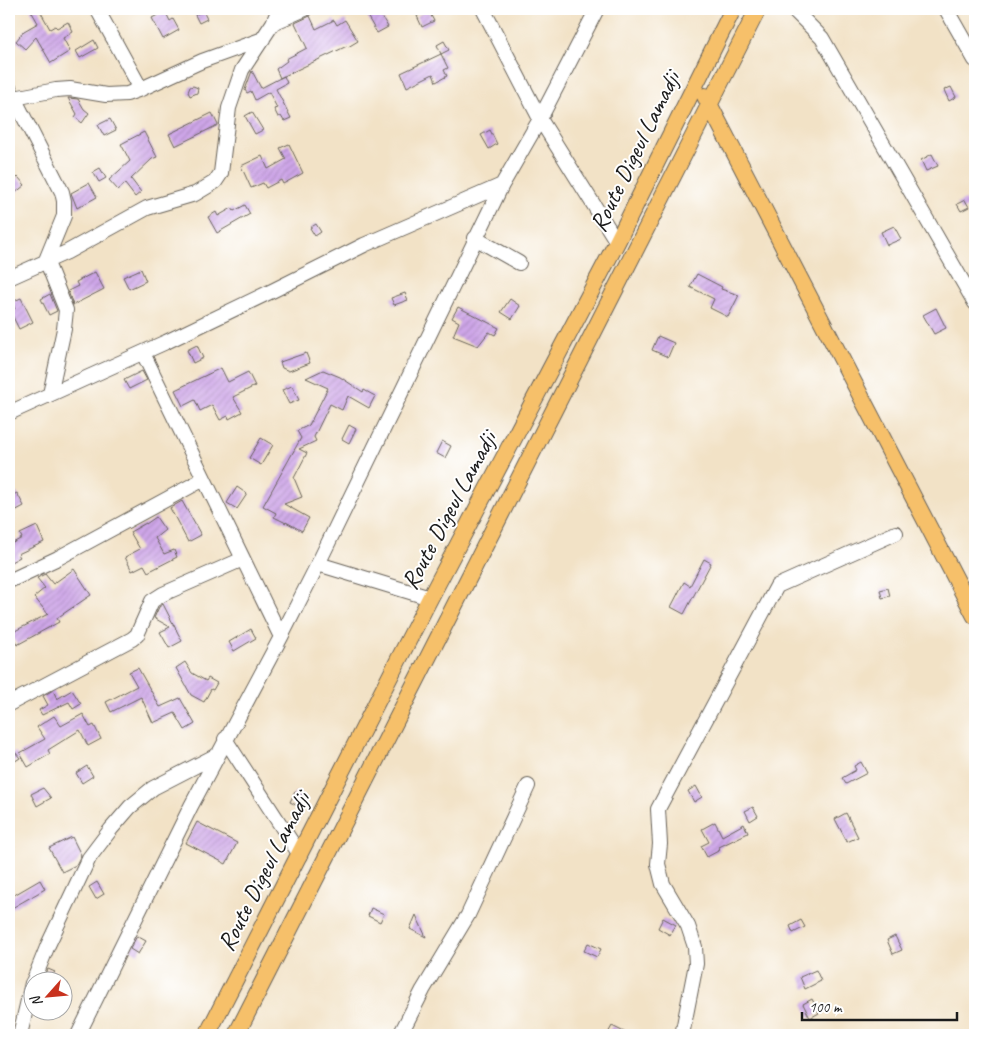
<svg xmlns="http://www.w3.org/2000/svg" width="984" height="1044" font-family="Caveat,sans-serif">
  <defs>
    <pattern id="building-hatch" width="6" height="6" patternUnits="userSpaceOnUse" patternTransform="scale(1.25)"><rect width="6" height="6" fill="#cea6e8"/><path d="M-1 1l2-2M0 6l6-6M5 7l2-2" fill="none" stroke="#b08ec6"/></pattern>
  </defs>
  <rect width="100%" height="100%" fill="#fff"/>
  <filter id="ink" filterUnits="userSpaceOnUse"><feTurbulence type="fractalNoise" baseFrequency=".02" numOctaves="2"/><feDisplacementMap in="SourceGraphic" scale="10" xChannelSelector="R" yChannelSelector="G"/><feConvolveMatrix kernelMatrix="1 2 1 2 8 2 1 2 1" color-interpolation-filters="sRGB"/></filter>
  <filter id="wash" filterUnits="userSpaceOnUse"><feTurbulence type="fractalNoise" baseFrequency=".0096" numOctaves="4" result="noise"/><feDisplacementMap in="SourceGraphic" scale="20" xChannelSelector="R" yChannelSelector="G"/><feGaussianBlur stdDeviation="1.12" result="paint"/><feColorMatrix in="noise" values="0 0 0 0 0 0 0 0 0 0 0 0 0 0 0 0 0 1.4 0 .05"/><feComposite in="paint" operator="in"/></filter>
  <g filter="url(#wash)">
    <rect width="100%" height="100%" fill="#f2e2c6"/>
    <g id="blocks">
      <path fill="url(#building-hatch)" d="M30 9H39L50 29 55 26 57 28 68 22 73 32 63 38 70 51 51 63 36 37 25 49 16 41 24 31 38 23Z
        M363 9H377L388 27 377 33Z
        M428 10 434 21 422 27 417 16Z
        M165 11 170 21 173 19 179 30 163 39 152 18Z
        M203 11 207 19 199 23 195 15Z
        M310 16 316 29 334 20 337 25 345 20 358 41 348 47 347 46 280 78 276 69 287 61 286 59 307 48 295 23Z
        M94 40 98 48 80 58 76 51Z
        M444 41 449 50 441 54 437 45Z
        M441 54 448 68 444 70 447 76 436 82 433 74 407 87 401 73Z
        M252 71 261 88 284 76 287 83 276 89 291 118 284 121 281 116 278 117 274 109 277 108 269 92 255 100 251 91 247 93 245 90Z
        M193 86 198 88 197 93 190 96 188 92 190 87Z
        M951 87 956 97 949 101 944 90Z
        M68 98 78 99 84 109 89 113 82 123 75 117 77 114Z
        M252 112 263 130 255 134 245 116Z
        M212 113 218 125 175 146 169 134Z
        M110 119 116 130 104 136 98 125Z
        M490 130 497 144 489 149 481 135Z
        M144 132 157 157 152 159 131 179 141 192 135 197 125 184 118 190 109 180 130 161 121 144Z
        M289 144 303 173 283 184 281 180 266 188 263 183 251 188 241 166 262 156 268 169 286 159 280 148Z
        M932 154 938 166 926 171 921 160Z
        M100 168 106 178 99 182 93 172Z
        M18 177 25 185 9 198V185Z
        M89 183 97 197 77 208 71 193Z
        M965 200 969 207 961 211 957 204Z
        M245 205 250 214 217 233 208 217 216 212 218 216 232 208 234 211Z
        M316 224 321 232 315 236 310 228Z
        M894 226 901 239 887 245 881 232Z
        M141 269 146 281 129 289 123 277Z
        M95 272 104 289 73 305 68 291 78 286 76 282Z
        M697 274 722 287 721 289 739 295 728 317 710 308 714 299 690 287Z
        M405 293 408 300 394 305 391 298Z
        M50 294 57 311 49 315 41 299Z
        M21 298 33 322 19 329 10 311 15 309 12 302Z
        M510 299 520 306 512 319 501 312Z
        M458 307 499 328 495 335 489 332 478 346 453 336 459 322 452 318Z
        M936 308 946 328 934 334 923 315Z
        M658 336 674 343 668 357 652 350Z
        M197 345 203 358 193 363 187 350Z
        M306 353 310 363 289 371 282 368 280 362Z
        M221 368 228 382 248 372 255 386 233 397 242 412 229 419 228 416 220 420 212 405 200 411 195 400 183 406 175 390Z
        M323 370 340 377 363 392 364 390 375 396 369 408 348 396 342 410 330 404 314 437 316 441 299 449 307 453 294 478 302 497 284 504 309 518 302 531 286 522V523L274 517 276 513 263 506 301 438 297 431 309 425 328 388 306 378Z
        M142 371 147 380 129 389 124 380Z
        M292 386 299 400 289 404 282 390Z
        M349 425 356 429 349 443 342 439Z
        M261 438 273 445 261 465 249 458Z
        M442 441 451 446 445 458 436 453Z
        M237 487 247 494 237 509 227 503Z
        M17 493 24 506 11 513 9 508V497Z
        M182 501 201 535 188 542 170 508Z
        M156 517 165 530 155 538 164 554 174 550 177 557 148 572 144 565 132 571 125 557 140 549 130 532 146 523V524Z
        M37 526 44 542 18 554 20 557 9 563V545L22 538 20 534Z
        M704 559 711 563 684 614 671 607 684 582 690 586Z
        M74 569 91 595 57 618 59 622 17 645 11 633 48 614 34 597 45 588 37 578 45 574 53 584Z
        M888 588 890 596 882 598 880 590Z
        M163 604 182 641 169 648 160 632 170 627 154 618 159 607Z
        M251 629 256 638 234 651 229 642Z
        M185 662 192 673 206 681 208 678 217 683 213 690 211 689 204 702 191 695 176 668Z
        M138 668 160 707 180 698 195 724 185 730 175 713 153 723 141 697 111 712 106 702 137 686 129 672Z
        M53 690 57 699 72 690 81 704 73 709 69 702 42 715 39 710 48 705 43 696Z
        M83 714 90 727 94 725 101 739 88 746 80 730 48 750 50 754 28 767 20 753 45 739 37 727 54 716 61 726Z
        M15 752 20 758 9 765V756Z
        M861 762 867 773 846 784 842 778 856 770 854 766Z
        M87 766 93 776 82 783 76 773Z
        M696 786 702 797 694 802 688 791Z
        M43 788 51 798 37 806 31 794Z
        M295 792 303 796 298 806 290 802Z
        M753 807 758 816 750 821 745 811Z
        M846 813 858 837 847 842 835 819Z
        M197 822 237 843 226 864 186 843Z
        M715 822 722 836 744 824 748 833 719 847 720 850 707 857 701 846 709 842 702 829Z
        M72 837 81 855 76 865 62 872 49 848Z
        M40 880 45 889 12 908 9 903V898Z
        M97 882 104 894 96 899 89 887Z
        M371 908 384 914 380 922 368 916Z
        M416 915 426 937 410 929Z
        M663 918 676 925 670 935 658 928Z
        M801 920 805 927 793 933 790 926Z
        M137 936 146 941 138 954 130 949Z
        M895 936 902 950 893 954 887 940Z
        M588 943 601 949 597 957 584 951Z
        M48 969 55 972 46 982 43 980Z
        M816 970 821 981 805 989 800 977Z
        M812 999 819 1013 810 1018 803 1004Z
        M612 1026 630 1035H607Z"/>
    </g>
  </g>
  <g filter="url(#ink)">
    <use href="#blocks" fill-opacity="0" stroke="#676158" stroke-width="1"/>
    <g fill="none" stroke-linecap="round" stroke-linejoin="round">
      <g stroke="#676158" stroke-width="16">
        <path id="minor" d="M97 9 141 89
          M483 9 540 119 617 242
          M791 9 796 12 822 38 975 303
          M946 9 975 60
          M273 23 305 9
          M9 88 62 192 64 201V216L46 260 66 310 64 329 50 394
          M14 98 56 90 70 89 106 95 127 94 141 89 202 61 263 39
          M475 238 519 263
          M9 278 67 252 147 208 195 194 215 182 221 173 229 108 242 70 273 23 279 9
          M143 353 281 637
          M9 413 166 342 274 290 364 245 502 185
          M318 564 430 598
          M9 581 58 558 204 479
          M9 704 132 639 137 635 152 601 163 594 243 559
          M225 739 300 855
          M33 982 48 945 89 858 111 829 130 807 153 788 217 755
          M20 1035 32 983
          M78 1035 191 806 281 637 318 564 502 185 540 119 597 9
          M400 1035 423 990 468 915 528 786
          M682 1035 696 964 695 947 688 926 663 884 658 864 660 844 658 809 777 586 896 533"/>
      </g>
      <g stroke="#676158" stroke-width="18">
        <path id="major" d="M705 96 975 616
          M207 1035 430 598 617 242 733 9
          M236 1035 758 9"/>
      </g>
      <use href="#minor" stroke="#fff" stroke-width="14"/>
      <use href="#major" stroke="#f6c06b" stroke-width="16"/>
    </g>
  </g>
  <g text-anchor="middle" stroke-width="4" stroke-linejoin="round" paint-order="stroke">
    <g font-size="25" fill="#1c1c1c" stroke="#fff">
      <text transform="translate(634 151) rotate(-64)" y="9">Route Digeul Lamadji</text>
      <text transform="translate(448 510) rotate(-62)" y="9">Route Digeul Lamadji</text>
      <text transform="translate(263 871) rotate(-63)" y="9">Route Digeul Lamadji</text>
    </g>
  </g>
  <rect width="984" height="1044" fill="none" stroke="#fff" stroke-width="30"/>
  <g transform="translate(48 996) rotate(243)"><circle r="24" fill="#ffffff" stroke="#a4a4a4"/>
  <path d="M0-4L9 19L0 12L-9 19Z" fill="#c8321e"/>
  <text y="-8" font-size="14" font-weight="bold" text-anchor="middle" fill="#1c1c1c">N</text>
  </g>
  <path d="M802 1012v8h155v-8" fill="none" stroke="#1c1c1c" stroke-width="2.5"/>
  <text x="809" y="1012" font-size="15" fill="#1c1c1c" stroke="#ffffff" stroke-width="4" paint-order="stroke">100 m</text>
</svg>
